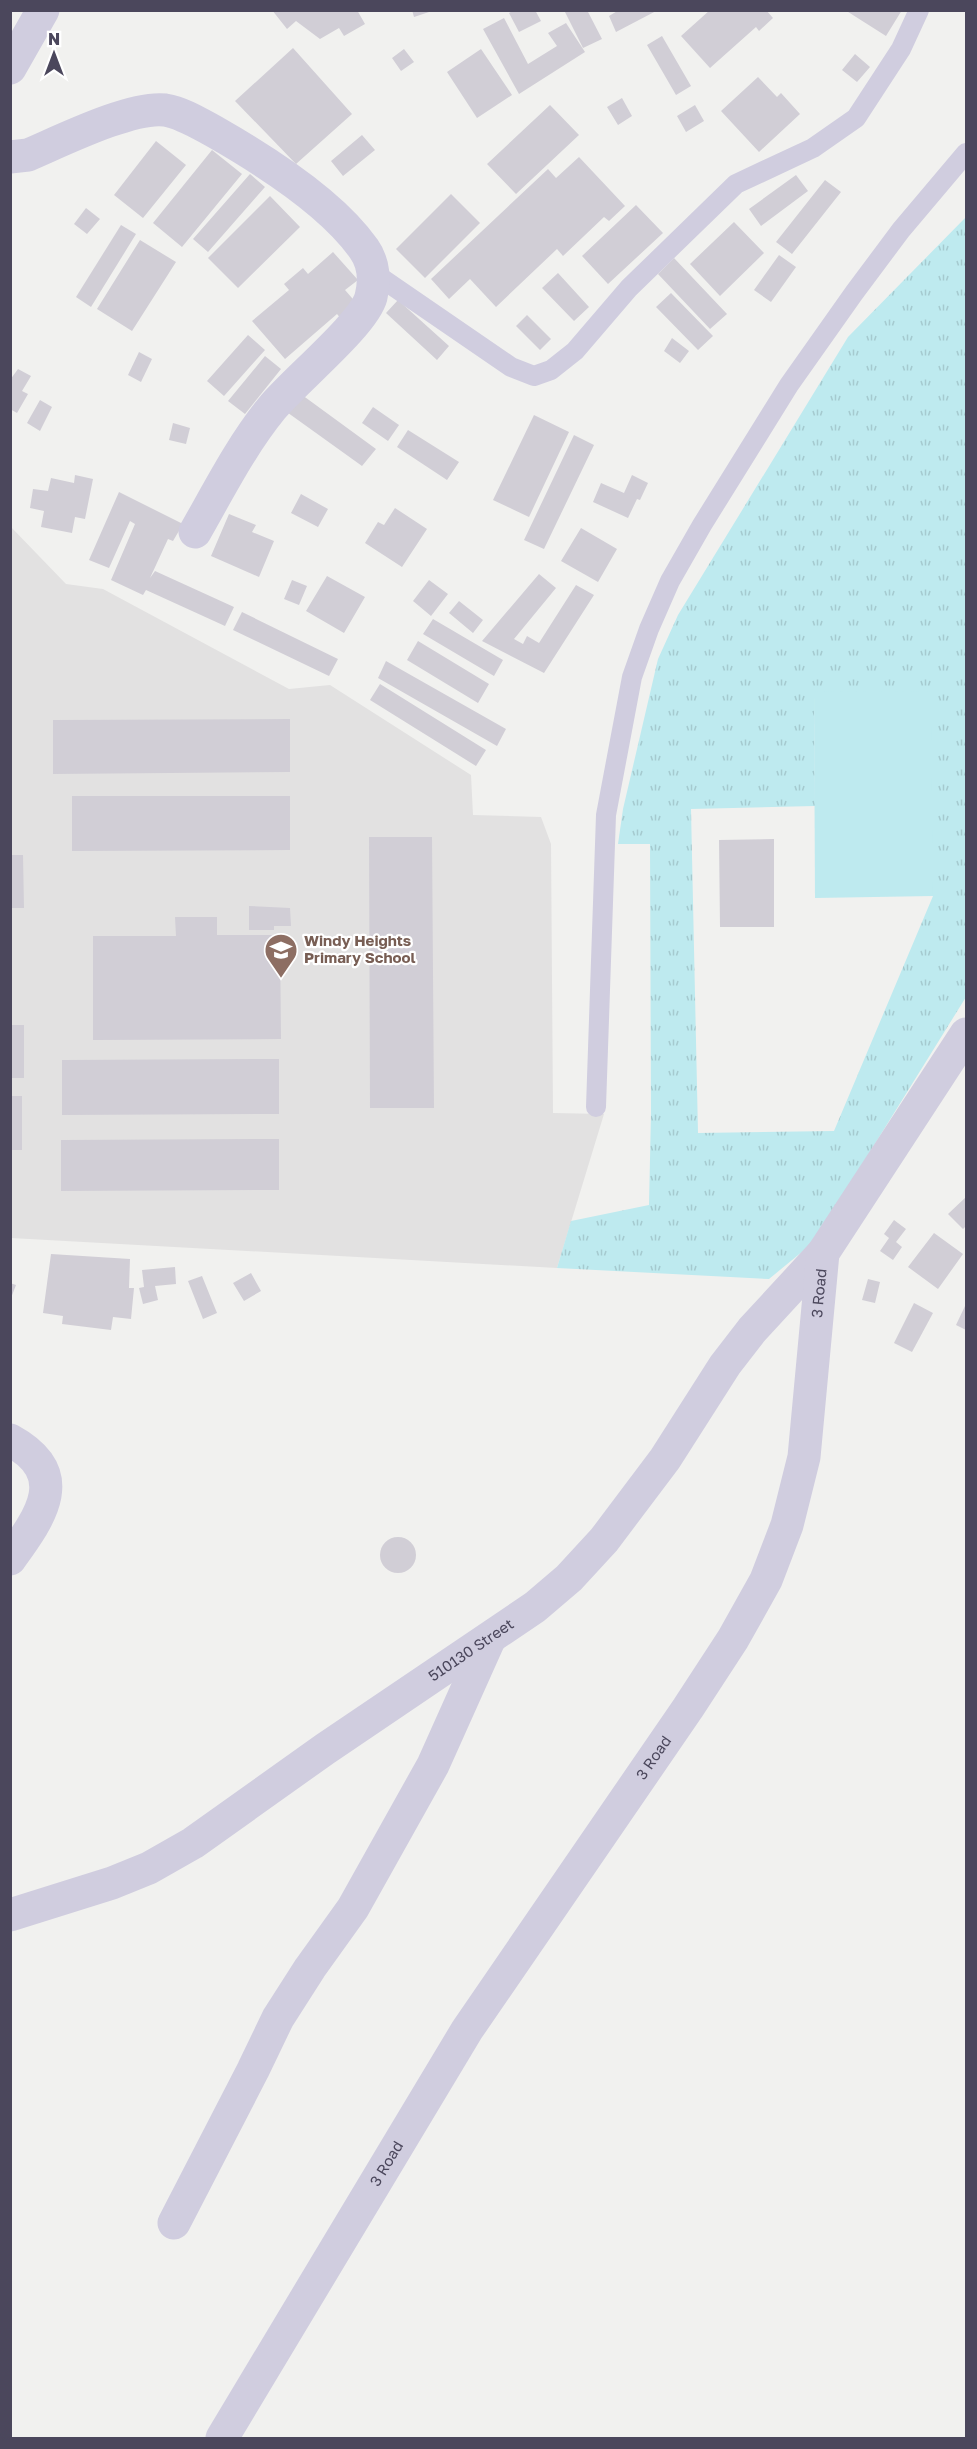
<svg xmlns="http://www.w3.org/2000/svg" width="977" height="2449" font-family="'Golos Text',sans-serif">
  <defs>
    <pattern id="grass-tufts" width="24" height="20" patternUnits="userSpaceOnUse" patternTransform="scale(1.5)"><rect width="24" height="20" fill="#beeaef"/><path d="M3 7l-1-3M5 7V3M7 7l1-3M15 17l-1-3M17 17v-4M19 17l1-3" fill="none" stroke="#a5cacf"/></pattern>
  </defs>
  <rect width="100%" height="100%" fill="#f1f1ef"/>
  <path fill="#e2e1e1" d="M10 526 66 584 103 589 289 689 330 685 471 775 473 815 541 817 551 844 553 1113 604 1114 557 1268 11 1238Z"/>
  <path fill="url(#grass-tufts)" fill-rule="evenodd" d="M966 217V997L814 1242 769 1279 557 1268 571 1221 649 1205 651 1113 650 844H618L623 809 658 659 678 615 848 337ZM814 693 933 896 834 1131 698 1133 691 809 815 806Z"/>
  <path fill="#beeaef" d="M931 691 933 896 815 898 814 692Z"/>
  <path fill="#d1ced6" d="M272 10H357L365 24 344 36 339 28 320 39 296 21 287 29Z
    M412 10H432V11L414 17Z
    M514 10H535L541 21 519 32 509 13Z
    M564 10H587L602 39 583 48Z
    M619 10H658L616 32 609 16Z
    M710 10H766L773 18 759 31 756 27 710 68 681 36Z
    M845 10H902L886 36Z
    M504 18 528 64 557 46 548 33 566 23 585 52 519 94 483 29Z
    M662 36 691 86 676 95 647 45Z
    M293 48 352 114 296 164 235 101Z
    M404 49 414 62 401 71 392 58Z
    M481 49 512 95 477 118 447 72Z
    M855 54 870 67 857 82 842 70Z
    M758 77 777 97 781 93 800 114 759 152 721 111Z
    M622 98 632 116 618 125 607 107Z
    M550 105 579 135 516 194 487 164Z
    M695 105 704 121 686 132 677 116Z
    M362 135 375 150 343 176 331 161Z
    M156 141 186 165 143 218 114 195Z
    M212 150 242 174 182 247 153 223Z
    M579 157 625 206 609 221 604 217 563 256 557 249 496 307 470 279 449 299 431 279 548 169 556 178Z
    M250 174 265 187 208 252 193 239Z
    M796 175 808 191 761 226 749 209Z
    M825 180 841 192 792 254 776 242Z
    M451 194 480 223 425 278 396 249Z
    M270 196 300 227 238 288 208 258Z
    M636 205 663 233 608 284 582 256Z
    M86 208 100 219 87 234 74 224Z
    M734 222 764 253 720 296 690 264Z
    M121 225 136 234 91 307 76 297Z
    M140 240 176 262 132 331 97 309Z
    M333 252 358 280 345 290 359 306 342 320 337 314 285 359 252 321 289 290 284 284 303 268 308 274Z
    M779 255 796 267 771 302 754 290Z
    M674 258 727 314 710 329 658 274Z
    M558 273 589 307 574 321 542 288Z
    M671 293 713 336 698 350 656 307Z
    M398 300 449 346 437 360 386 313Z
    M527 315 551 339 540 350 516 326Z
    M248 335 265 350 224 396 207 381Z
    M672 338 689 351 680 363 664 351Z
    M139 352 152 359 141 382 128 375Z
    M265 356 281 369 245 414 228 401Z
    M18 369 31 376 22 391 28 394 17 413 10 409V380Z
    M298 392 376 449 362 466 284 410Z
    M40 400 52 407 40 431 27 423Z
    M373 407 399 425 388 441 362 423Z
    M534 415 569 432 529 517 493 500Z
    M173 423 190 428 186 444 169 440Z
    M408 430 459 462 447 480 397 447Z
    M574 435 594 445 544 549 524 540Z
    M75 475 93 479 85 519 75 517 72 533 41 527 44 511 30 508 33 489 48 491 51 478 74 483Z
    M632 475 648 483 640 500 637 499 628 518 593 502 601 483 624 493Z
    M119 492 183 524 173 541 168 539 150 578 155 571 234 607 225 626 146 590 143 595 111 580 135 524 130 521 109 568 89 560Z
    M301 494 328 509 318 527 291 513Z
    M395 508 427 529 402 567 365 543 378 522 384 525Z
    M229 514 256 525 252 532 274 541 259 577 211 556Z
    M581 528 617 549 598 582 561 561Z
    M539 574 556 588 514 639 523 644 527 636 539 643 576 585 594 595 544 673 482 641Z
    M327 576 365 597 344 633 306 611Z
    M292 580 307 586 299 605 284 599Z
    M429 580 448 594 431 616 413 601Z
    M459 601 483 620 473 633 449 613Z
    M242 612 338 659 329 676 233 630Z
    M433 619 503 660 494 676 423 634Z
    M418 641 489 684 478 703 407 660Z
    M386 661 506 729 497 746 378 678Z
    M380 684 486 750 476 766 370 700Z
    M290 719V772L53 774V720Z
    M72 796H290V850L72 851Z
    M369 837H432L434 1108H370Z
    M774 839V927H720L719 840Z
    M10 855H23L24 908H10Z
    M249 906 290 908 291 926H274V930H249Z
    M175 917H217V935H280L281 1039 93 1040V936H176Z
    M10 1025H24V1078H10Z
    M279 1059V1114L62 1115V1060Z
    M10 1096H22V1150H10Z
    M279 1139V1190L61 1191V1140Z
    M966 1197V1226L963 1229 948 1214Z
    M894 1220 906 1229 896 1242 902 1247 893 1260 880 1251 889 1238 884 1234Z
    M934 1233 963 1254 938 1289 908 1267Z
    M51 1254 130 1259 129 1288H134L131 1319 113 1317 111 1330 62 1324 63 1316 43 1313Z
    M175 1267 176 1284 155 1286 158 1300 143 1304 139 1288 144 1287 142 1270Z
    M251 1273 261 1291 244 1301 233 1283Z
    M202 1276 217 1313 203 1319 188 1281Z
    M868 1279 880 1282 875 1303 862 1300Z
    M10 1283 16 1285 11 1298H10Z
    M914 1303 933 1313 912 1352 894 1343Z
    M965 1306H966V1330L956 1325Z
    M380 1555a18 18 0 1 1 36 0a18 18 0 1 1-36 0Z"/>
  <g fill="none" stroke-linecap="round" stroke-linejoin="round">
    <path stroke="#d0cddf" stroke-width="20" d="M374 273 511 367 534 376 551 370 575 351 629 288 736 184 813 148 856 118 901 49 919 10
      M596 1107 606 815 632 677 649 629 670 581 702 525 789 385 854 293 901 230 966 153"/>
    <g stroke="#d0cddf" stroke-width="33">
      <path d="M10 68 43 10"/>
      <path d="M10 157 28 155C61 141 131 106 165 110 183 113 200 124 215 132 264 160 332 203 364 249 374 263 375 281 371 297 364 324 293 382 272 408 241 446 219 490 195 532"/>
      <path d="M10 1440C72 1474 41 1516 10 1559"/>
      <path id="s1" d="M10 1915 112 1883 149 1868 193 1843 325 1749 535 1607 569 1578 604 1540 665 1459 725 1365 752 1330 823 1253"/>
      <path d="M174 2223 253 2070 278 2018 310 1968 353 1908 433 1765 489 1640"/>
      <path id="s2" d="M222 2438 467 2030 688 1708 733 1639 766 1580 787 1525 804 1457 823 1253 966 1034"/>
    </g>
  </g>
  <defs>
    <g id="school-pin" transform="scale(1.725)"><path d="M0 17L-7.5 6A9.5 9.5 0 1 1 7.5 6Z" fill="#8d6e63" stroke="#fff"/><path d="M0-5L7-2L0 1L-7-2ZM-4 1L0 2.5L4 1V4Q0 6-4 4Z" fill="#fff"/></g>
  </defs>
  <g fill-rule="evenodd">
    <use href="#school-pin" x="281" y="950"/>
  </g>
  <g text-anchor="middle" stroke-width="4.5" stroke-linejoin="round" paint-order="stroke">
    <g font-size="15" font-weight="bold" fill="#785e54" stroke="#fff" text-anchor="start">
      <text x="304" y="946">Windy Heights<tspan x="304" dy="17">Primary School</tspan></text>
    </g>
    <g font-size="15" fill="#4b475c" stroke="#fff">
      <text dy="5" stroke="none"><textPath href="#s2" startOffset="1310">3 Road</textPath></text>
      <text dy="5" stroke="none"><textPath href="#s1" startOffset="536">510130 Street</textPath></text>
      <text dy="5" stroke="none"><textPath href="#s2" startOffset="806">3 Road</textPath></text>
      <text dy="5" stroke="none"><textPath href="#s2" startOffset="320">3 Road</textPath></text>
    </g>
  </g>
  <rect width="977" height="2449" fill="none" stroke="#4b475c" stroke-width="24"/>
  <g transform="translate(54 54)" stroke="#ffffff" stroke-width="4.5" paint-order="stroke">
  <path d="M0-4.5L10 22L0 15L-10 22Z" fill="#4b475c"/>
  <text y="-9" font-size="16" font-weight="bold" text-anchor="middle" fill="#4b475c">N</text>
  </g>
</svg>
